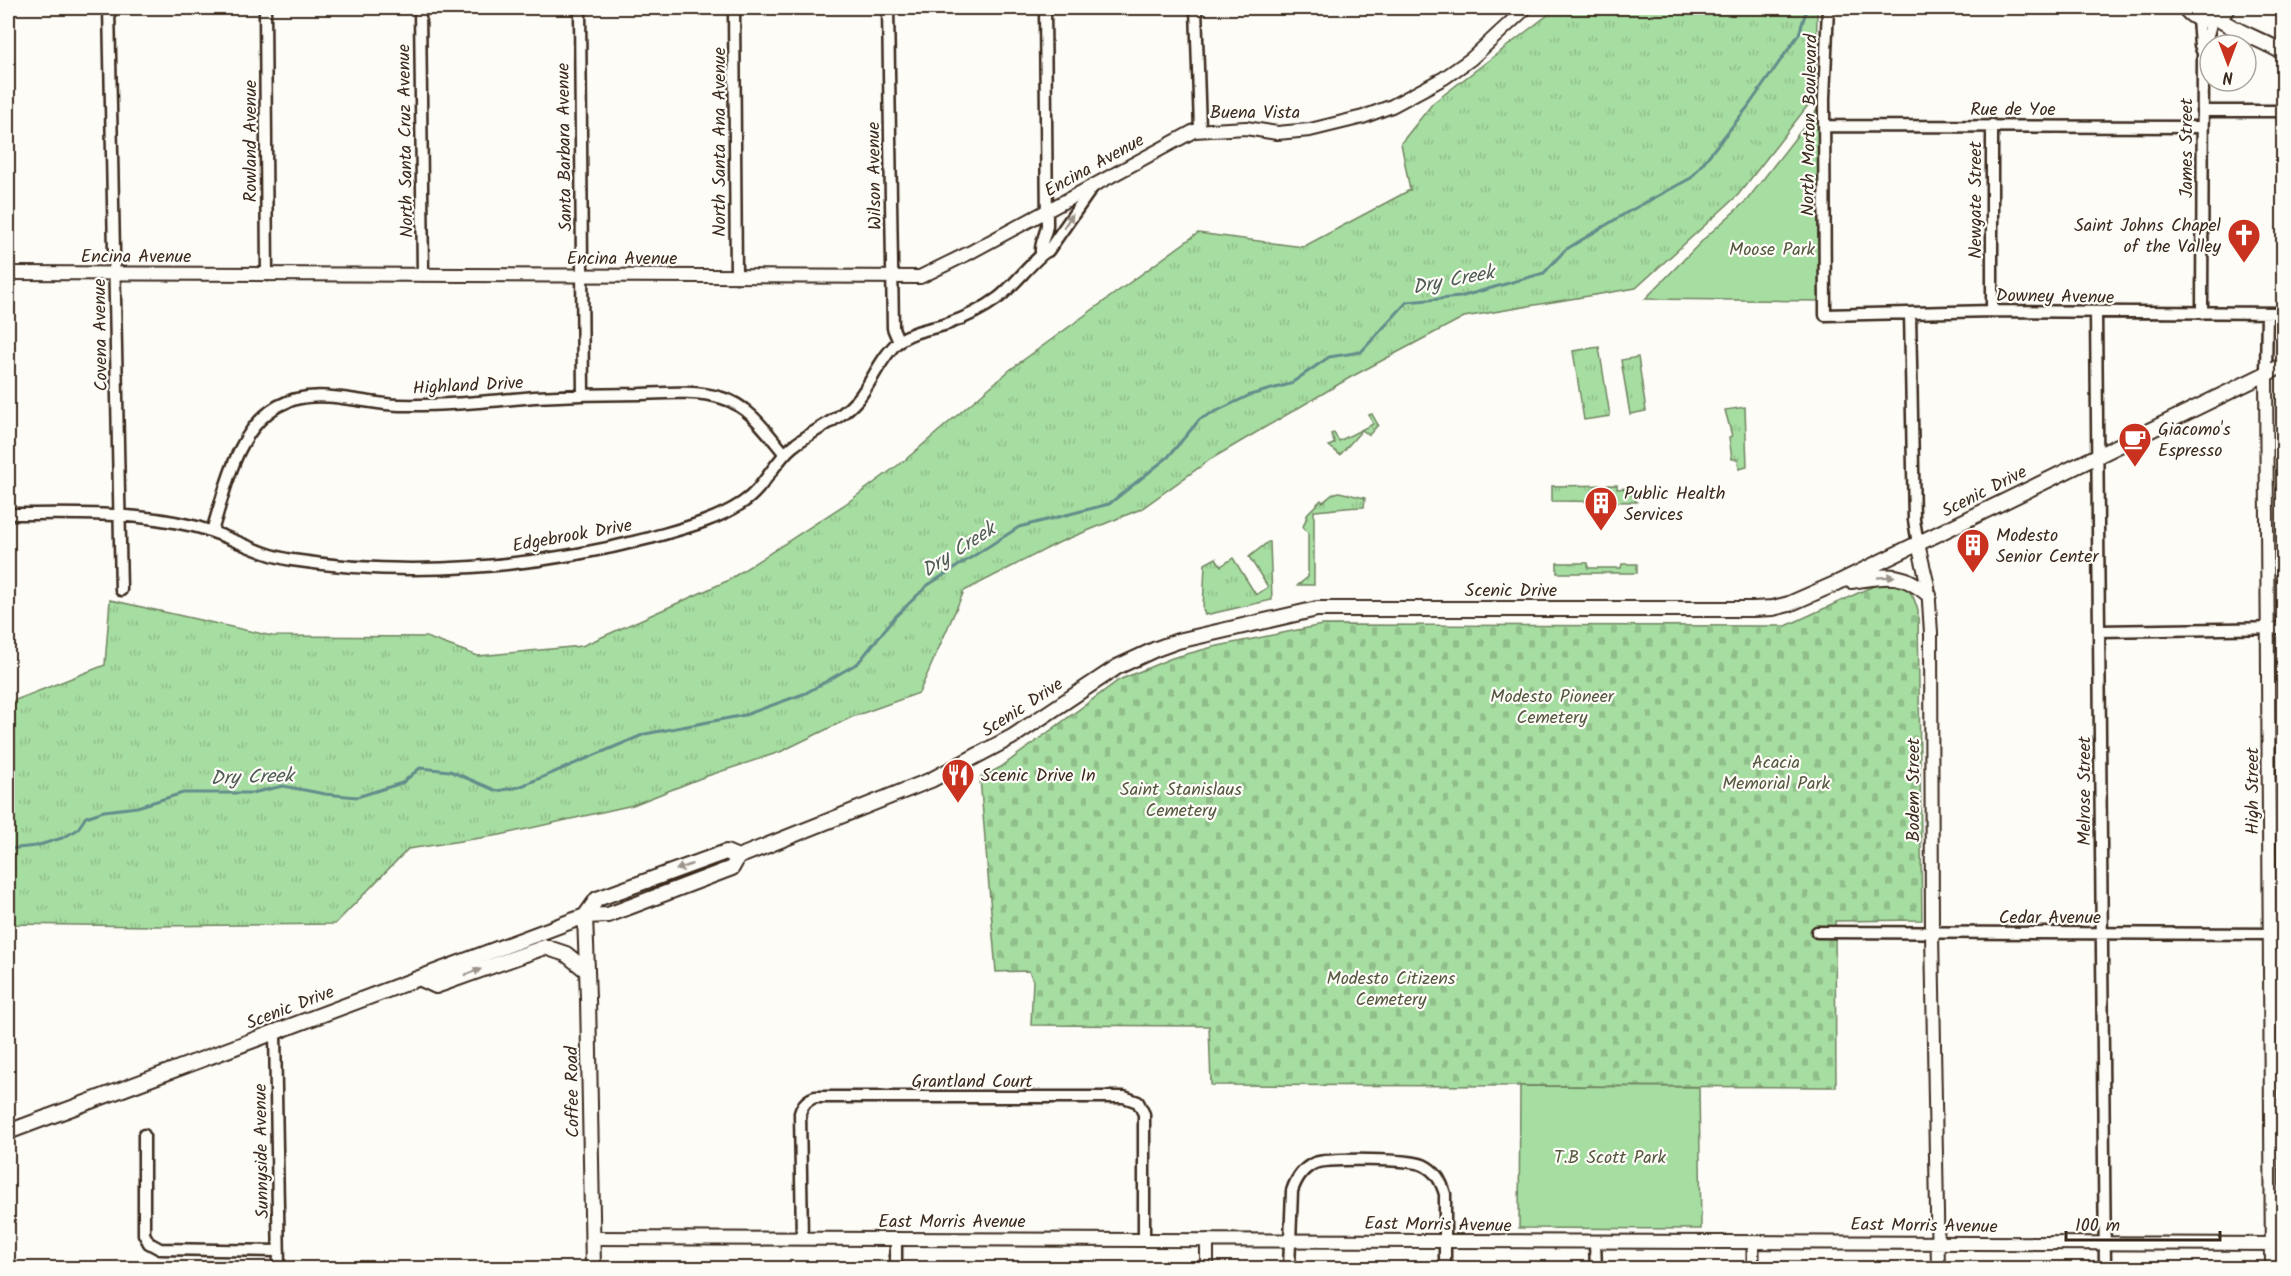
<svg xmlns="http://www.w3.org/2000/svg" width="2291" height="1276" font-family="Kalam,sans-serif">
  <defs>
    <pattern id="grass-tufts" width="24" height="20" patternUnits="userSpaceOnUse" patternTransform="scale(1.5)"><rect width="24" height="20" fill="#a6dda1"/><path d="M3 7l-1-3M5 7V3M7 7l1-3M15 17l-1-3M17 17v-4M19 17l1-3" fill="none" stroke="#90be8a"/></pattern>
    <pattern id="cemetery-stones" width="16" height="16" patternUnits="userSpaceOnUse" patternTransform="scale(1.5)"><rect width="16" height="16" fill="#a6dda1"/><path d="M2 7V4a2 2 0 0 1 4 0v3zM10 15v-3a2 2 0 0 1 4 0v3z" fill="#90be8a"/></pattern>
  </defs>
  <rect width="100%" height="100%" fill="#fdfcf7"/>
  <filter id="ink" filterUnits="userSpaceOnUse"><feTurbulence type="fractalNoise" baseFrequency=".0167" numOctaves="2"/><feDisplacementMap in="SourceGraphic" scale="12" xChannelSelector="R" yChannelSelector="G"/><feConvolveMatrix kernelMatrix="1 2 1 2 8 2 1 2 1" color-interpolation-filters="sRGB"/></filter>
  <g filter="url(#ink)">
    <path fill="url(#grass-tufts)" stroke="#708460" stroke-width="1.5" d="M1557 8H1817L1816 95 1738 195 1636 288 1464 317 1351 377 1211 459 1141 509 1060 542 964 591 919 693 852 717 780 752 701 778 633 805 500 835 408 849 335 924 153 926 8 924V703L105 665 110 600 272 636 426 637 478 656 582 646 727 581 844 505 905 460 1011 369 1198 233 1303 247 1410 190 1401 143 1433 103Z
      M1599 347 1610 416 1584 420 1573 351Z
      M1638 357 1646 411 1630 414 1621 360Z
      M1745 407 1747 467 1739 469 1738 459H1732L1729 437 1732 436 1725 410Z
      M1372 414 1378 425 1369 435 1362 430 1340 455 1329 446 1335 443 1331 434 1334 433 1339 441 1373 424 1369 415Z
      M1617 485V489L1627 488 1637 502 1552 501V486Z
      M1339 492 1365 498 1364 507C1346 507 1332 510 1314 511V585H1298L1308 577V533L1303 527 1308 513 1321 500 1323 502 1333 494Z
      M1268 542H1270L1272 600 1205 615 1203 609 1205 564 1216 558 1221 566 1233 558 1256 595 1268 587 1249 557Z
      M1557 563H1588V568H1621L1622 564H1637V573H1557Z"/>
    <path fill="url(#cemetery-stones)" stroke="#708460" stroke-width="1.5" d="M1896 581C1910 588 1914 596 1918 611L1922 920 1835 921 1836 1087 1211 1085 1209 1026 1031 1025 1033 980 1029 971 996 972 980 778 1001 767 1119 680 1172 658 1213 647 1322 625 1786 626 1880 583Z"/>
    <path fill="#a6dda1" stroke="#708460" stroke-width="1.5" d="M1824 101 1825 301 1645 299 1706 237 1747 200Z
      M1520 1086 1699 1087 1701 1229 1519 1228Z"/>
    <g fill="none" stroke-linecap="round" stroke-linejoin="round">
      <path stroke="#638d8b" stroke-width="3" d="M8 849 36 846 62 838 77 830 86 817 104 811 137 807 183 793H252L283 786 325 794 357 797 402 783 420 768 450 771 497 791 519 787 645 734 745 715 806 693 858 663 895 617 928 585 1019 527 1109 504 1168 457 1200 419 1250 395 1290 384 1329 357 1361 352 1407 302 1460 297 1544 273 1565 250 1626 213 1691 178 1747 108 1799 34 1807 8"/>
      <g stroke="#3b2a1e" stroke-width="15">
        <path id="minor" d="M109 8 121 590
          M265 8 267 275
          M420 8 423 275
          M580 8 583 395
          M734 8 736 277
          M888 8 893 328 899 342
          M1196 8 1200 129
          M1828 8 1824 98 1825 315 1992 311 2284 313
          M2198 19 2200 45 2202 51
          M2202 111H2284
          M1992 125V311
          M1824 126 2202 127
          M1041 252C1040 243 1046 235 1047 225L1045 8
          M1910 313 1914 520 1918 544
          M2096 313 2105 1268
          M2202 313 2203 54 2212 20
          M2266 373 2267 313
          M8 514C69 514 132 511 193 526 227 534 256 554 292 560 409 578 535 568 650 538 681 529 715 521 742 503 764 489 773 463 792 447 814 429 839 421 858 399 872 382 881 357 898 342 911 331 931 329 947 324 965 318 983 309 998 298 1012 288 1039 253 1048 251L1092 188
          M212 531C226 488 236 430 278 406 316 385 359 404 399 405 445 406 490 401 535 397 570 395 605 394 640 394 666 393 696 390 722 398 750 406 767 433 785 454
          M2099 631 2284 628
          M1817 932 2284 934
          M275 1032 279 1268
          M144 1135V1234L149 1243 160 1249 279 1251
          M802 1238 800 1113C803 1104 807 1100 815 1097H1124L1138 1102 1144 1114V1240
          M896 1239V1268
          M1595 1243 1596 1268
          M1753 1243V1268
          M1289 1268 1292 1191C1296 1179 1303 1168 1315 1163 1329 1158 1410 1159 1423 1165 1436 1171 1441 1181 1445 1194V1268"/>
      </g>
      <g stroke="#3b2a1e" stroke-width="16">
        <path id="tertiary" d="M8 273 920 277 969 253 1194 131 1246 128 1277 133 1310 130 1363 117 1392 106 1444 78 1471 59 1526 8
          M2266 373 2272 1268
          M1918 544 1928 586 1931 633 1932 933 1938 1268
          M593 1238 2284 1244
          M1207 1240V1268"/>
      </g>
      <g stroke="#3b2a1e" stroke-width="18">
        <path id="secondary" d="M2185 8C2197 24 2216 23 2228 8
          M2217 18C2238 33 2261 39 2284 53
          M1851 581C1886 576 1900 570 1929 595
          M585 916 588 998 593 1268
          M585 916 597 899 726 852 738 857
          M419 978 436 986 545 947 566 954 587 971
          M8 1132 585 916 608 915 732 868 738 857 931 780 1012 737 1117 667 1156 649 1178 641 1317 609H1753L1773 608 1789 604 1837 583 2284 365"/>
      </g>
      <use href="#minor" stroke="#fdfcf7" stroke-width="10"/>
      <use href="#tertiary" stroke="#fdfcf7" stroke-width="12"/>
      <use href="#secondary" stroke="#fdfcf7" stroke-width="14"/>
    </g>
    <defs><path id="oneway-solid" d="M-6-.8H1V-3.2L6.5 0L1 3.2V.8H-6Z" transform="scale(1.5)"/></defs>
    <g fill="#9c938a">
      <use href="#oneway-solid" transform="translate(1068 221) rotate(-56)"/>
      <use href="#oneway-solid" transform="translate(1886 577) rotate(-4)"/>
      <use href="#oneway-solid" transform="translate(684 867) rotate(160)"/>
      <use href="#oneway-solid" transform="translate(473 972) rotate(-20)"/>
    </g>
  </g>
  <defs>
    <g id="church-pin" transform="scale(1.725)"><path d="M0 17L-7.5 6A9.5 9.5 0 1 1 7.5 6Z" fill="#c8321e" stroke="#fdfcf7"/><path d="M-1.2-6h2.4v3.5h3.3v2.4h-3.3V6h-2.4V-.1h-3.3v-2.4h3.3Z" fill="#fff"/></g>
    <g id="cafe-pin" transform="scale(1.725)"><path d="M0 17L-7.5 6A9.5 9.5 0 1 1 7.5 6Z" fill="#c8321e" stroke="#fdfcf7"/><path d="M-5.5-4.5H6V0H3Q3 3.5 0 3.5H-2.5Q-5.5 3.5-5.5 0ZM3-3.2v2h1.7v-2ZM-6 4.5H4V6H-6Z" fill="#fff"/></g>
    <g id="building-pin" transform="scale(1.725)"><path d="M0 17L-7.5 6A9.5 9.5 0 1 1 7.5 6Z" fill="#c8321e" stroke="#fdfcf7"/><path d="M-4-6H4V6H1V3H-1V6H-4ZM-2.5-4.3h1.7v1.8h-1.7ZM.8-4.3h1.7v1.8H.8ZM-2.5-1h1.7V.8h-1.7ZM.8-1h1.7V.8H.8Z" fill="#fff"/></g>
    <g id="restaurant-pin" transform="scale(1.725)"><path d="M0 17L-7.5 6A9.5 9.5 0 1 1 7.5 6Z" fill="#c8321e" stroke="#fdfcf7"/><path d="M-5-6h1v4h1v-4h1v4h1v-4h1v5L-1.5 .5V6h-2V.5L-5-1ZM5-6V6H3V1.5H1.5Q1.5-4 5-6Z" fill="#fff"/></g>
  </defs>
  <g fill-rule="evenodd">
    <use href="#church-pin" x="2244" y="235"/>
    <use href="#cafe-pin" x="2135" y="439"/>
    <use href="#building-pin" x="1601" y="503"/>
    <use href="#building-pin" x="1973" y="545"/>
    <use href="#restaurant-pin" x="958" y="775"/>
  </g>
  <g text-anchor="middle" stroke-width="4.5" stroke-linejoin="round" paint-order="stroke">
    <g font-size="18" fill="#3b2a1e" stroke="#fdfcf7">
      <text x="2013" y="115">Rue de Yoe</text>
      <text x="1255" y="118">Buena Vista</text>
      <text transform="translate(1809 125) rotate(-89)" y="6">North Morton Boulevard</text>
      <text transform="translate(250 141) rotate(-90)" y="6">Rowland Avenue</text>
      <text transform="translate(405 141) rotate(-91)" y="6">North Santa Cruz Avenue</text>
      <text transform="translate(719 142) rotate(-90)" y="6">North Santa Ana Avenue</text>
      <text transform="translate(564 147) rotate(-91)" y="6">Santa Barbara Avenue</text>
      <text transform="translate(2186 148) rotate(-90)" y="6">James Street</text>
      <text transform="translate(1094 165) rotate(-29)" y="6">Encina Avenue</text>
      <text transform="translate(874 176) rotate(-91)" y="6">Wilson Avenue</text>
      <text transform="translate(1975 200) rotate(-90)" y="6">Newgate Street</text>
      <text x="136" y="262">Encina Avenue</text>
      <text x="622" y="264">Encina Avenue</text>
      <text transform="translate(2055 296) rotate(1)" y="6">Downey Avenue</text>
      <text transform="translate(100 335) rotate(-91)" y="6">Covena Avenue</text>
      <text transform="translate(468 385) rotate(-3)" y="6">Highland Drive</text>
      <text transform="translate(1984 491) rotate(-27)" y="6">Scenic Drive</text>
      <text transform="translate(572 535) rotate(-10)" y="6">Edgebrook Drive</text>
      <text x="1511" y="596">Scenic Drive</text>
      <text transform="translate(1022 707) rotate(-33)" y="6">Scenic Drive</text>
      <text transform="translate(1913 790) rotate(-90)" y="6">Bodem Street</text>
      <text transform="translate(2084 791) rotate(-90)" y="6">Melrose Street</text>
      <text transform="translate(2252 791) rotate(-90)" y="6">High Street</text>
      <text x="2050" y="923">Cedar Avenue</text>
      <text transform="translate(290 1007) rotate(-21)" y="6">Scenic Drive</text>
      <text x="972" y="1087">Grantland Court</text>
      <text transform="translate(572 1092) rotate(-91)" y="6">Coffee Road</text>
      <text transform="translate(261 1151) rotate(-91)" y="6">Sunnyside Avenue</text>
      <text x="952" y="1227">East Morris Avenue</text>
      <text transform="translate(1438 1224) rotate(1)" y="6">East Morris Avenue</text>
      <text transform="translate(1924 1225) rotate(1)" y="6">East Morris Avenue</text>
    </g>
    <g font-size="18" fill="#3b2a1e" stroke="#fdfcf7" text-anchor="start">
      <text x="2221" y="231" text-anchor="end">Saint Johns Chapel<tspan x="2221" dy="21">of the Valley</tspan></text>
      <text x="2158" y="435">Giacomo's<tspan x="2158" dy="21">Espresso</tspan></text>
      <text x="1624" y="499">Public Health<tspan x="1624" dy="21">Services</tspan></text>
      <text x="1996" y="541">Modesto<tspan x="1996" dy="21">Senior Center</tspan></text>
      <text x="981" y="781">Scenic Drive In</text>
    </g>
    <g font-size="18" fill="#56573f" stroke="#fdfcf7">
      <text x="1772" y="255">Moose Park</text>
      <text x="1552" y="702">Modesto Pioneer<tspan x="1552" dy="21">Cemetery</tspan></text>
      <text x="1776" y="768">Acacia<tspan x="1776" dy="21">Memorial Park</tspan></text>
      <text x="1181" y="795">Saint Stanislaus<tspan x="1181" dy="21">Cemetery</tspan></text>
      <text x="1391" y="984">Modesto Citizens<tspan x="1391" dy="21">Cemetery</tspan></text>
      <text x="1610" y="1163">T.B Scott Park</text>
    </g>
    <g font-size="20" font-style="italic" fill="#4f5c54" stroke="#fdfcf7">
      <text transform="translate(1453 279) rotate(-11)" y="7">Dry Creek</text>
      <text transform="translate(958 549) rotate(-33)" y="7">Dry Creek</text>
      <text transform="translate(252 776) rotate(-2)" y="7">Dry Creek</text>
    </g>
  </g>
  <rect width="2291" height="1276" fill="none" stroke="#fdfcf7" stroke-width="30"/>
  <rect x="15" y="15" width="2261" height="1246" fill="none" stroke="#3b2a1e" stroke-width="2" filter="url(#ink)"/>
  <g transform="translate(2228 63) rotate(180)"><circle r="28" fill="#fdfcf7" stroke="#afa8a0" stroke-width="1.5"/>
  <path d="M0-4.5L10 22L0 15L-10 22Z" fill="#c8321e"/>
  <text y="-9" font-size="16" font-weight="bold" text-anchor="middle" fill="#3b2a1e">N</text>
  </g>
  <path d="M2066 1231v9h154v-9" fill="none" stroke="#3b2a1e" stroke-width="3"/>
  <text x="2075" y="1231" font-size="18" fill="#3b2a1e" stroke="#fdfcf7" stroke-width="4.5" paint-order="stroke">100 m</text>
</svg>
